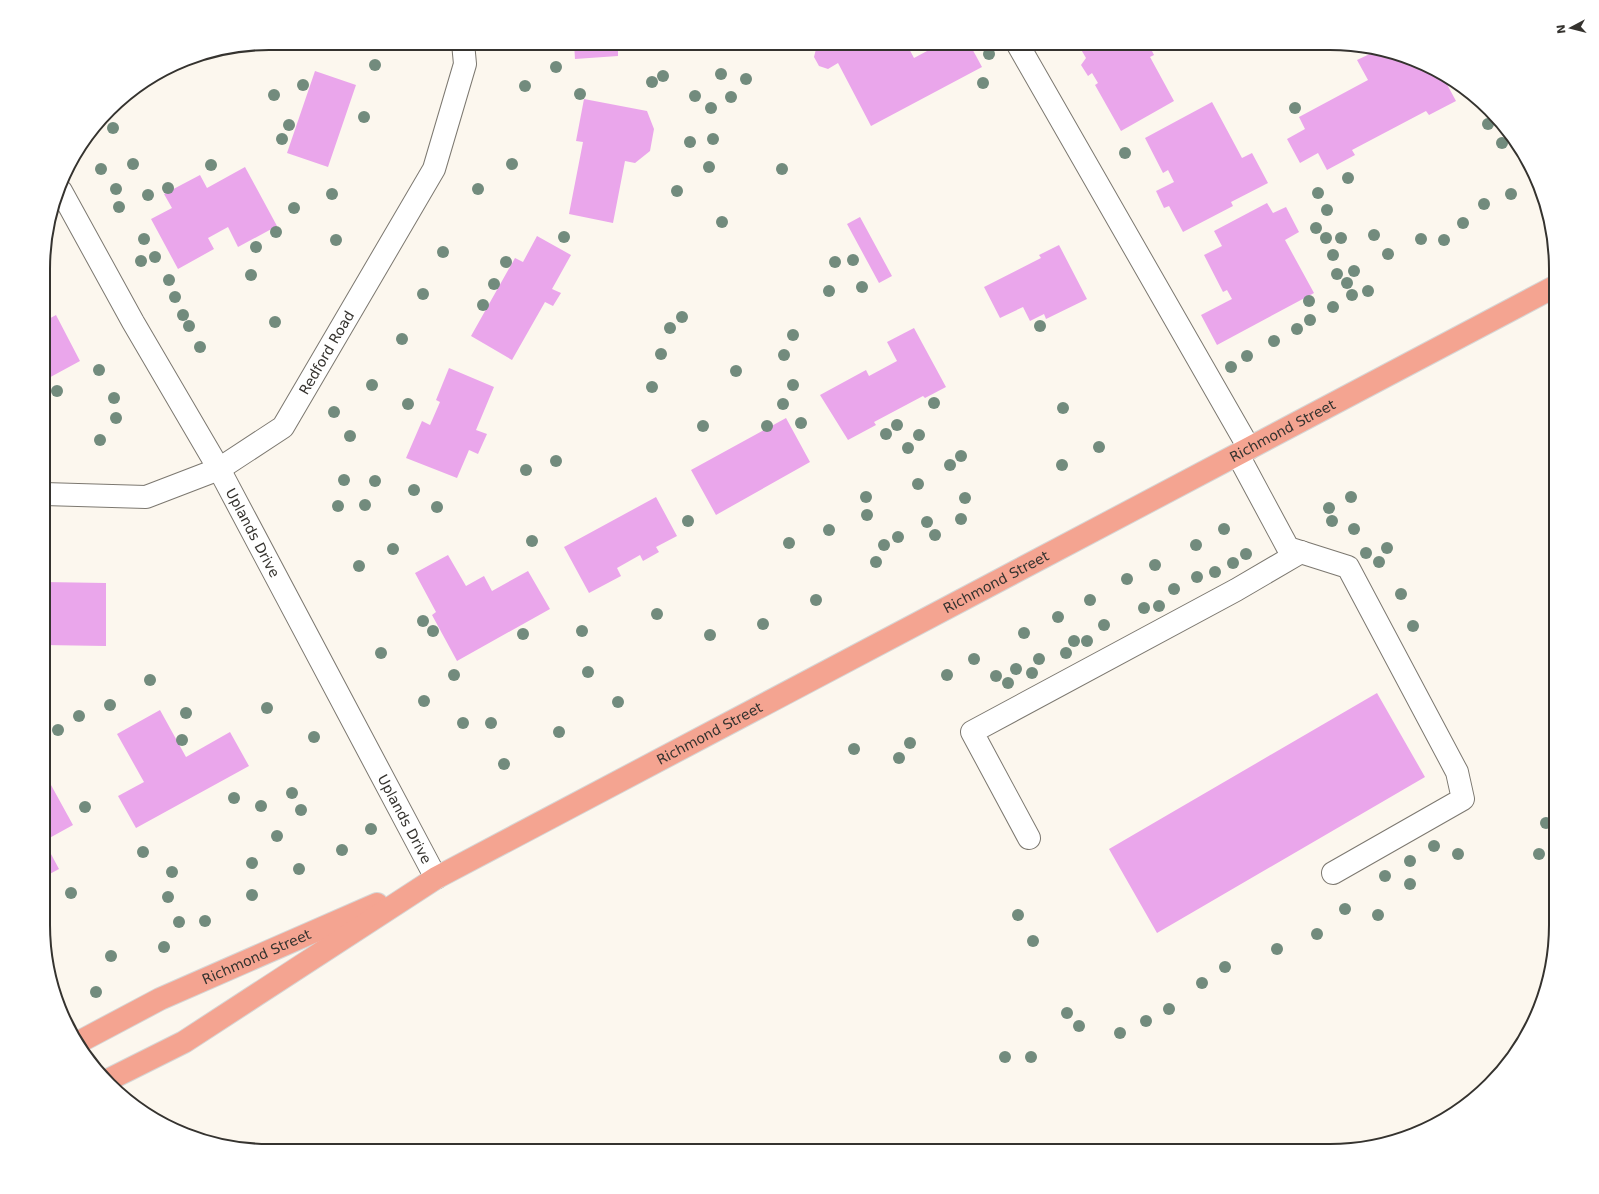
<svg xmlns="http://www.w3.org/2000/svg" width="1599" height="1194" font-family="'DejaVu Sans',sans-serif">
  <rect width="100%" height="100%" fill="#fcf7ee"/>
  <path fill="#eaa6eb" d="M574 43H618V56L575 59Z
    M821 43H906L914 58 942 43H969L982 67 871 126 838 63 828 69 819 66 814 57 817 45Z
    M1083 43H1148L1154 55 1150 57 1174 101 1121 131 1095 85 1098 83 1092 73 1088 76 1081 65 1086 58 1079 46Z
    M1376 51 1416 60 1443 77 1456 101 1429 115 1426 111 1352 150 1355 155 1327 170 1318 153 1300 163 1287 139 1305 129 1299 117 1368 80 1357 60Z
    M315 71 356 85 328 167 287 153Z
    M584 99 647 111 654 129 650 151 635 163 625 161 613 223 569 214 583 142 576 141Z
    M1212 102 1242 158 1252 153 1268 183 1231 202 1233 206 1183 232 1169 206 1164 208 1156 191 1174 182 1168 170 1163 173 1145 138Z
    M245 167 277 226 238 247 228 227 208 238 214 249 178 269 151 219 172 208 164 194 200 175 207 188Z
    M1267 203 1273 213 1286 207 1299 232 1285 240 1314 293 1217 345 1201 315 1232 299 1227 290 1223 292 1204 255 1222 246 1214 231Z
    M860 217 892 276 879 283 847 224Z
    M537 236 571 255 552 289 561 293 553 306 545 302 512 360 471 336 515 258 523 262Z
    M1059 245 1087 299 1046 319 1044 314 1030 321 1023 307 1000 318 984 287 1041 258 1039 255Z
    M56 315 80 361 45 380V321Z
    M914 328 946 387 925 398 923 396 874 422 876 425 848 440 820 395 866 370 869 376 897 361 887 342Z
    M449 368 494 387 476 430 487 434 478 454 469 450 457 478 406 458 422 421 430 425 440 402 436 400Z
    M786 418 810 462 716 515 691 470Z
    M656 497 677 536 656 547 659 552 643 561 640 555 617 568 621 576 589 593 564 547Z
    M448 555 466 586 484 576 492 591 528 571 550 609 457 661 432 615 436 612 415 573Z
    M44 582 106 583V646L44 645Z
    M1377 693 1425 777 1157 933 1109 849Z
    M160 710 186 757 230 732 249 766 136 828 118 796 144 782 117 734Z
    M51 785 73 825 44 841 59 869 44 877V789Z"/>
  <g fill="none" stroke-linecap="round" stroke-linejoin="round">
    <g stroke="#7c7870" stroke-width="24">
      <g id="minor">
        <path d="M1017 43 1249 448"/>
        <path id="s1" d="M61 191 133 322 219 469 436 878"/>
        <path d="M1238 455 1288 548 1348 567 1457 772 1463 799 1333 873"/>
        <path id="s2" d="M44 494 146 497 219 469 283 427 434 169 465 64 463 43"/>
        <path d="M1029 838 972 732 1236 590 1301 552"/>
      </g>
    </g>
    <g stroke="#d7d6d5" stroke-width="24">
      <g id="major">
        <path id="s3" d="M79 1042 160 999 377 904"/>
        <path id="s4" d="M108 1080 184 1042 436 878 1556 286"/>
      </g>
    </g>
    <use href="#minor" stroke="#fff" stroke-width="22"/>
    <use href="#major" stroke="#f4a491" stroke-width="22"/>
  </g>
  <g fill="#728b7d">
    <circle cx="989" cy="54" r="6"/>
    <circle cx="375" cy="65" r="6"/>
    <circle cx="556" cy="67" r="6"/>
    <circle cx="721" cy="74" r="6"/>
    <circle cx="663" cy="76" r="6"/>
    <circle cx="746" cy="79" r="6"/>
    <circle cx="652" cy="82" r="6"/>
    <circle cx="983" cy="83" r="6"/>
    <circle cx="303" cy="85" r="6"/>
    <circle cx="525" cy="86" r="6"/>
    <circle cx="580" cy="94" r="6"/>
    <circle cx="274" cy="95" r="6"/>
    <circle cx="695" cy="96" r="6"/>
    <circle cx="731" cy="97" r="6"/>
    <circle cx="711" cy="108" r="6"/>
    <circle cx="1295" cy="108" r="6"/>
    <circle cx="364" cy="117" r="6"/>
    <circle cx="1488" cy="124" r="6"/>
    <circle cx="289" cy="125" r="6"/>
    <circle cx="113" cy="128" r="6"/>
    <circle cx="282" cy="139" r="6"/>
    <circle cx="713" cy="139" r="6"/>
    <circle cx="690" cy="142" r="6"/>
    <circle cx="1502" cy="143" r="6"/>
    <circle cx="1125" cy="153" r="6"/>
    <circle cx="133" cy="164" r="6"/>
    <circle cx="512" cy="164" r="6"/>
    <circle cx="211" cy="165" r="6"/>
    <circle cx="709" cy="167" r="6"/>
    <circle cx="101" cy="169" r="6"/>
    <circle cx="782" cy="169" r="6"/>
    <circle cx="1348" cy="178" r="6"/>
    <circle cx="168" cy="188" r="6"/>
    <circle cx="116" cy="189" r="6"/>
    <circle cx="478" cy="189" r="6"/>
    <circle cx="677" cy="191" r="6"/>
    <circle cx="1318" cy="193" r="6"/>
    <circle cx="332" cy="194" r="6"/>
    <circle cx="1511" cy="194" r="6"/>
    <circle cx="148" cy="195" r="6"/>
    <circle cx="1484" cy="204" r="6"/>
    <circle cx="119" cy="207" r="6"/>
    <circle cx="294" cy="208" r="6"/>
    <circle cx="1327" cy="210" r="6"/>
    <circle cx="722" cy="222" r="6"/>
    <circle cx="1463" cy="223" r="6"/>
    <circle cx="1316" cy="228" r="6"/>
    <circle cx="276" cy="232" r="6"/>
    <circle cx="1374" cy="235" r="6"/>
    <circle cx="564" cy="237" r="6"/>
    <circle cx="1326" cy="238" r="6"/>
    <circle cx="1341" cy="238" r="6"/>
    <circle cx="144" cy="239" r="6"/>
    <circle cx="1421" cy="239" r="6"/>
    <circle cx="336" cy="240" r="6"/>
    <circle cx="1444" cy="240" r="6"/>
    <circle cx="256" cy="247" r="6"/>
    <circle cx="443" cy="252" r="6"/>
    <circle cx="1388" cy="254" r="6"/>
    <circle cx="1333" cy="255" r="6"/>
    <circle cx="155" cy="257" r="6"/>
    <circle cx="853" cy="260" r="6"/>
    <circle cx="141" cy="261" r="6"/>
    <circle cx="506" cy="262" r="6"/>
    <circle cx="835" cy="262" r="6"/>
    <circle cx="1354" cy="271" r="6"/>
    <circle cx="1337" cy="274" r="6"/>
    <circle cx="251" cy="275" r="6"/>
    <circle cx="169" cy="280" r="6"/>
    <circle cx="1347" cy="283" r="6"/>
    <circle cx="494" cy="284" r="6"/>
    <circle cx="862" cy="287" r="6"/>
    <circle cx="829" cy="291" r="6"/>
    <circle cx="1368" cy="291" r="6"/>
    <circle cx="423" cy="294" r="6"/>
    <circle cx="1352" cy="295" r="6"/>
    <circle cx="175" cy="297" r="6"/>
    <circle cx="1309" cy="301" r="6"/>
    <circle cx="483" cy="305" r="6"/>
    <circle cx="1333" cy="307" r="6"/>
    <circle cx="183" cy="315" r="6"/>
    <circle cx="682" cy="317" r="6"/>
    <circle cx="1310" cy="320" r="6"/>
    <circle cx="275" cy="322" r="6"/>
    <circle cx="189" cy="326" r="6"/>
    <circle cx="1040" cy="326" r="6"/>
    <circle cx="670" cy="328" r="6"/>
    <circle cx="1297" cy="329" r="6"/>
    <circle cx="793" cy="335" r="6"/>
    <circle cx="402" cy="339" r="6"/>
    <circle cx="1274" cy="341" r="6"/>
    <circle cx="200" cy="347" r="6"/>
    <circle cx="661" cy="354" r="6"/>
    <circle cx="784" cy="355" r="6"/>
    <circle cx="1247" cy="356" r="6"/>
    <circle cx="1231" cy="367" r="6"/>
    <circle cx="99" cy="370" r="6"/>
    <circle cx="736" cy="371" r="6"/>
    <circle cx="372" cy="385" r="6"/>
    <circle cx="793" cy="385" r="6"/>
    <circle cx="652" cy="387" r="6"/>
    <circle cx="57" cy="391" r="6"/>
    <circle cx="114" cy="398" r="6"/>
    <circle cx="934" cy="403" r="6"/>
    <circle cx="408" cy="404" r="6"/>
    <circle cx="783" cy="404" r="6"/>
    <circle cx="1063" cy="408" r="6"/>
    <circle cx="334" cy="412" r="6"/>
    <circle cx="116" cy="418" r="6"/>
    <circle cx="801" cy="423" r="6"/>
    <circle cx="897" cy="425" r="6"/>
    <circle cx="703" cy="426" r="6"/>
    <circle cx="767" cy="426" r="6"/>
    <circle cx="886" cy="434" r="6"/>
    <circle cx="919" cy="435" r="6"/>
    <circle cx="350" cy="436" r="6"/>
    <circle cx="100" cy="440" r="6"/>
    <circle cx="1099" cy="447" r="6"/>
    <circle cx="908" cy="448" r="6"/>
    <circle cx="961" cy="456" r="6"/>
    <circle cx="556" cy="461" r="6"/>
    <circle cx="950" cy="465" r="6"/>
    <circle cx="1062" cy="465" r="6"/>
    <circle cx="526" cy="470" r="6"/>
    <circle cx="344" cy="480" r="6"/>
    <circle cx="375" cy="481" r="6"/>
    <circle cx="918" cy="484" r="6"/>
    <circle cx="414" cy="490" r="6"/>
    <circle cx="866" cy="497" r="6"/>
    <circle cx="1351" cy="497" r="6"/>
    <circle cx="965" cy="498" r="6"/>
    <circle cx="365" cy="505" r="6"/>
    <circle cx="338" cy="506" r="6"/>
    <circle cx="437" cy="507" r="6"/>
    <circle cx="1329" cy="508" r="6"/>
    <circle cx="867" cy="515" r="6"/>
    <circle cx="961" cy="519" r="6"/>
    <circle cx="688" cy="521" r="6"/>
    <circle cx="1332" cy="521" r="6"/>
    <circle cx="927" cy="522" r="6"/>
    <circle cx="1224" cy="529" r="6"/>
    <circle cx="1354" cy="529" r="6"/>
    <circle cx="829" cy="530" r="6"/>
    <circle cx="935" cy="535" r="6"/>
    <circle cx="898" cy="537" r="6"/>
    <circle cx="532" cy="541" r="6"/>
    <circle cx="789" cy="543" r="6"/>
    <circle cx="884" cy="545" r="6"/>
    <circle cx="1196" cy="545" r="6"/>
    <circle cx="1387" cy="548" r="6"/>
    <circle cx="393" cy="549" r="6"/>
    <circle cx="1366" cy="553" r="6"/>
    <circle cx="1246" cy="554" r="6"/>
    <circle cx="876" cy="562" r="6"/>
    <circle cx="1379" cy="562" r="6"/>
    <circle cx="1233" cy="563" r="6"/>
    <circle cx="1155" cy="565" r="6"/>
    <circle cx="359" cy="566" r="6"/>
    <circle cx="1215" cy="572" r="6"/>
    <circle cx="1197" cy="577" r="6"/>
    <circle cx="1127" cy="579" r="6"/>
    <circle cx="1174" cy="589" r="6"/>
    <circle cx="1401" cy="594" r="6"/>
    <circle cx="816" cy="600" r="6"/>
    <circle cx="1090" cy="600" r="6"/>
    <circle cx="1159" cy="606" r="6"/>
    <circle cx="1144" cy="608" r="6"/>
    <circle cx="657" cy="614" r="6"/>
    <circle cx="1058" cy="617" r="6"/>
    <circle cx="423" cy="621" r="6"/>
    <circle cx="763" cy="624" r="6"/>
    <circle cx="1104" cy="625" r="6"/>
    <circle cx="1413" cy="626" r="6"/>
    <circle cx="433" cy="631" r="6"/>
    <circle cx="582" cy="631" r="6"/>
    <circle cx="1024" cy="633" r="6"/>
    <circle cx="523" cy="634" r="6"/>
    <circle cx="710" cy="635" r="6"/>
    <circle cx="1074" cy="641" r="6"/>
    <circle cx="1087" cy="641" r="6"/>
    <circle cx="381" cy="653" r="6"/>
    <circle cx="1066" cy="653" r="6"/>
    <circle cx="974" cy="659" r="6"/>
    <circle cx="1039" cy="659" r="6"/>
    <circle cx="1016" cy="669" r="6"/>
    <circle cx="588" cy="672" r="6"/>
    <circle cx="1032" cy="673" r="6"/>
    <circle cx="454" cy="675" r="6"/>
    <circle cx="947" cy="675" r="6"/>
    <circle cx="996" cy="676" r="6"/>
    <circle cx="150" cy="680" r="6"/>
    <circle cx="1008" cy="683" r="6"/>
    <circle cx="424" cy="701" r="6"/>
    <circle cx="618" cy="702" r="6"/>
    <circle cx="110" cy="705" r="6"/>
    <circle cx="267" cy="708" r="6"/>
    <circle cx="186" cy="713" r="6"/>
    <circle cx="79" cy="716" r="6"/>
    <circle cx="463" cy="723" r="6"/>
    <circle cx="491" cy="723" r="6"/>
    <circle cx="58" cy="730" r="6"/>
    <circle cx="559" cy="732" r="6"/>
    <circle cx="314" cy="737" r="6"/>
    <circle cx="182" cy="740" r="6"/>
    <circle cx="910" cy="743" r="6"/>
    <circle cx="854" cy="749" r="6"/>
    <circle cx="899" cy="758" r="6"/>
    <circle cx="504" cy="764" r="6"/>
    <circle cx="292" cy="793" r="6"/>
    <circle cx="234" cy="798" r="6"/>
    <circle cx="261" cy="806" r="6"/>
    <circle cx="85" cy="807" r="6"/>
    <circle cx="301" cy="810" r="6"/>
    <circle cx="1546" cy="823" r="6"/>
    <circle cx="371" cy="829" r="6"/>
    <circle cx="277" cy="836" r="6"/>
    <circle cx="1434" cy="846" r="6"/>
    <circle cx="342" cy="850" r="6"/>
    <circle cx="143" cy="852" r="6"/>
    <circle cx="1458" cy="854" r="6"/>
    <circle cx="1539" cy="854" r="6"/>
    <circle cx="1410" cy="861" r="6"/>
    <circle cx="252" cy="863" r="6"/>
    <circle cx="299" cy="869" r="6"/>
    <circle cx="172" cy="872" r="6"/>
    <circle cx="1385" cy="876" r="6"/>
    <circle cx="1410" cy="884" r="6"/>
    <circle cx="71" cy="893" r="6"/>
    <circle cx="252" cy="895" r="6"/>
    <circle cx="168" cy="897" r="6"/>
    <circle cx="1345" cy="909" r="6"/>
    <circle cx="1018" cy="915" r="6"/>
    <circle cx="1378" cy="915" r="6"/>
    <circle cx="205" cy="921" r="6"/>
    <circle cx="179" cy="922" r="6"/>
    <circle cx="1317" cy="934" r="6"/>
    <circle cx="1033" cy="941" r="6"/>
    <circle cx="164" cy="947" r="6"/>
    <circle cx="1277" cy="949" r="6"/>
    <circle cx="111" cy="956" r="6"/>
    <circle cx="1225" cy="967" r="6"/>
    <circle cx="1202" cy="983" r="6"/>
    <circle cx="96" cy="992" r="6"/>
    <circle cx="1169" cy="1009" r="6"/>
    <circle cx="1067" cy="1013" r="6"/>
    <circle cx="1146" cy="1021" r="6"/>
    <circle cx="1079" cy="1026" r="6"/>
    <circle cx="1120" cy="1033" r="6"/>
    <circle cx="1005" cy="1057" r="6"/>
    <circle cx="1031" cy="1057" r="6"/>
  </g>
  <g text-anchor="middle" stroke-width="3.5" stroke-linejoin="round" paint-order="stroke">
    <g font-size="14" fill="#35332f" stroke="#fff">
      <text dy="5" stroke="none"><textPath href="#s2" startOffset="343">Redford Road</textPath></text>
      <text dy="5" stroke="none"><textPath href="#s4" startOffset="1343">Richmond Street</textPath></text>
      <text dy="5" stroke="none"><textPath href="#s1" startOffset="392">Uplands Drive</textPath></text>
      <text dy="5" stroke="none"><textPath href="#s4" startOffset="1019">Richmond Street</textPath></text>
      <text dy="5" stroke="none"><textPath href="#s4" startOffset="695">Richmond Street</textPath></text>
      <text dy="5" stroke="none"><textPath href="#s1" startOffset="716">Uplands Drive</textPath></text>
      <text dy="5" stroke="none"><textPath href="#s3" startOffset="197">Richmond Street</textPath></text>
    </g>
  </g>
  <path d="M0 0H1599V1194H0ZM269 50H1330A219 219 0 0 1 1549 269V925A219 219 0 0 1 1330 1144H269A219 219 0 0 1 50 925V269A219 219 0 0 1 269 50Z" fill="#fff" fill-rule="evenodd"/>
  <path fill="none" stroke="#35332f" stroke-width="2" d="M269 50H1330A219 219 0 0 1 1549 269V925A219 219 0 0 1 1330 1144H269A219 219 0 0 1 50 925V269A219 219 0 0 1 269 50Z"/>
  <g transform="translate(1571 28) rotate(263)" stroke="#ffffff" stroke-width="3" paint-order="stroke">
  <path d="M0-3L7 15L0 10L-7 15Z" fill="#35332f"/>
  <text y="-6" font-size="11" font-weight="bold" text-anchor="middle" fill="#35332f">N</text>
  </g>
</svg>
